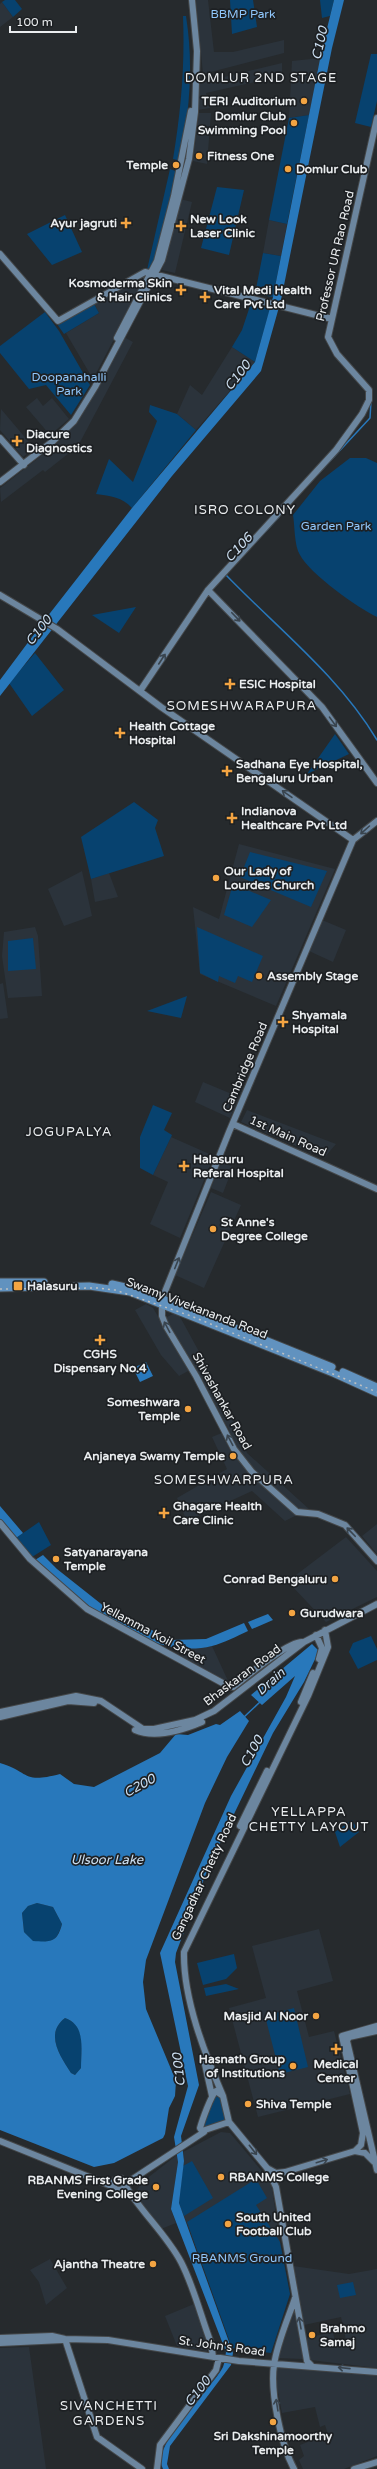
<svg xmlns="http://www.w3.org/2000/svg" width="377" height="2469" font-family="'Varela Round',sans-serif">
  <rect width="100%" height="100%" fill="#262a2d"/>
  <path fill="#2b333b" d="M196 0H208L214 52H233L284 40V53L203 74Z
    M2 2 13 17 0 27V4Z
    M321 58 309 115 289 118 292 61Z
    M282 63V76L206 93 210 108 198 110 199 83Z
    M199 113H211L207 164 193 161Z
    M180 199 192 202 175 273 162 270Z
    M269 220 287 224 281 256 263 253Z
    M139 277 143 284 93 379 66 333 99 313 93 302Z
    M124 337 133 342 78 446 45 472 43 470 1 502 0 488 55 445 76 424 97 389Z
    M232 347 255 362 196 430 177 414 190 385 202 395Z
    M37 398 43 406 52 398 69 419 50 435 26 407Z
    M1 409 34 448 23 457 0 430Z
    M239 844 335 869 276 1006 200 974 193 907 219 919Z
    M82 871 92 916 64 926 48 889Z
    M109 873 118 897 95 902 91 879Z
    M322 920 346 930 333 962 309 951Z
    M35 927 38 936 42 996 8 998 2 956 4 932Z
    M3 983 8 1018 0 1019V984Z
    M203 1082 239 1097 230 1118 195 1102Z
    M247 1110 336 1144 324 1158 241 1122Z
    M171 1137 214 1156 180 1238 150 1224 168 1182 153 1175Z
    M221 1162 233 1167 223 1193 211 1188Z
    M211 1192 241 1205 204 1288 175 1275Z
    M146 1304 153 1308 190 1370 179 1376 161 1355 135 1310Z
    M175 1313 179 1315 220 1390 247 1453 309 1509 285 1521 252 1491 187 1521 177 1498 227 1469 212 1437 229 1430 165 1318Z
    M377 1524V1554L362 1536Z
    M346 1537 377 1571V1597L326 1622 290 1584 294 1580 292 1578Z
    M212 1646 229 1683 182 1658 180 1649Z
    M319 1929 333 1981 297 1991 309 2037 334 2031 350 2094 258 2117 229 2008 266 1998 252 1946Z
    M221 2132 230 2133 271 2182 280 2242 257 2247 207 2277 179 2203 184 2161 183 2152Z
    M177 2155 178 2162 171 2209 176 2223 161 2229 137 2199 136 2192 141 2183Z
    M50 2259 67 2288 46 2305 39 2282 30 2270Z
    M293 2266 349 2274 377 2269V2368L310 2360 306 2338 333 2332 336 2347 347 2345 341 2317 304 2325Z
    M194 2304 209 2343 207 2351 177 2346 165 2316Z
    M295 2309 303 2359 278 2358Z
    M29 2347 46 2469H0V2348Z
    M276 2367 377 2375V2456L344 2469H303L299 2460 304 2456 300 2445 328 2434 325 2425 320 2427 315 2407 282 2413 277 2387Z"/>
  <path fill="#07426f" d="M5 0H15L22 9 13 17 2 2Z
    M230 0H253L257 27 232 34Z
    M320 0H334L330 16 322 18Z
    M183 16H186C194 67 189 109 181 161L173 159C181 111 185 65 183 16Z
    M371 54H377V101L371 127 355 123Z
    M309 115 287 224 269 220 289 118Z
    M170 169 178 172 155 261 150 270H147Z
    M217 187 244 190 229 255 201 248Z
    M65 215 82 252 52 265 27 234Z
    M263 253 281 256 273 297 255 294Z
    M93 302 99 313 64 334 57 324Z
    M251 303 270 309 255 362 232 347 242 330Z
    M45 312 59 331 90 385 71 415 46 385 29 389 0 353V346Z
    M150 405 177 414 196 430 132 508C122 497 111 496 96 494L109 459 133 482 157 421 149 412Z
    M350 458H366L377 463V617C358 608 310 574 300 555 294 545 295 527 293 515L320 481Z
    M136 607 119 633 92 615Z
    M35 653 64 690 32 716 9 683Z
    M335 734 349 754 307 774Z
    M134 802 158 820 155 828 164 856 91 879 81 837Z
    M250 852 327 871 311 907 240 877Z
    M233 884 271 900 252 927 224 915Z
    M197 927 263 956 252 982 238 976 235 983 219 976 218 982 200 973Z
    M33 938 36 969 8 971V941Z
    M187 996 181 1018 147 1011Z
    M153 1105 172 1113 164 1130 172 1135 153 1175 140 1168V1137Z
    M39 1522 51 1545 32 1557 16 1538Z
    M371 1636 377 1649V1660L358 1669 349 1652 353 1643Z
    M352 1820 359 1832 340 1847 335 1832Z
    M37 1903 53 1907 62 1924C56 1943 52 1942 33 1942L24 1932 22 1913 28 1906Z
    M234 1954 237 1968 226 1979 203 1985 197 1963Z
    M226 1984 239 1989 206 1996 204 1988Z
    M294 2008 308 2067 280 2074 265 2016Z
    M65 2018C87 2026 81 2048 81 2068L75 2075 71 2073C61 2057 44 2034 65 2018Z
    M216 2096 220 2097 227 2119 225 2122 205 2128 203 2125Z
    M192 2161 213 2198 184 2216 179 2203 183 2166Z
    M256 2179 267 2198 256 2205 280 2242 290 2294 271 2353 232 2348 187 2222Z
    M353 2282 356 2295 340 2298 337 2285Z"/>
  <path fill="#2878bb" fill-rule="evenodd" d="M334 0H344L332 48 281 300 261 371 172 476 0 696V680L47 617 132 508 255 362 273 297 322 49Z
    M146 1362 153 1376 140 1382 133 1368Z
    M0 1506 23 1533 16 1538 0 1519Z
    M43 1555 57 1569 105 1607 172 1640 206 1639 244 1623 248 1631C237 1636 224 1643 212 1646 147 1662 79 1600 35 1560Z
    M268 1614 273 1620 252 1629 248 1622Z
    M312 1644 319 1651 304 1682 273 1733 209 1866 176 1953 175 1962 199 2085 181 2136 184 2161 179 2203 233 2353 231 2365 170 2446 167 2464 169 2469H163C150 2444 211 2390 223 2367 225 2362 225 2357 226 2352L171 2209 178 2162 174 2137 188 2086 160 1953 231 1796 286 1697 295 1676 262 1705 251 1695Z
    M240 1711 249 1721 227 1757 205 1803 146 1960 143 1982 146 2009 176 2081 175 2096 169 2108 165 2134 163 2138 114 2163 94 2167 0 2130V1763C30 1772 22 1784 60 1774L74 1784 94 1787 160 1753 176 1734 188 1735 216 1724 220 1725ZM37 1903 53 1907 62 1924C57 1943 51 1942 33 1941L24 1932 22 1913 28 1906ZM65 2018C86 2025 81 2049 81 2068L75 2075 71 2073C61 2057 44 2034 65 2018Z"/>
  <g fill="none" stroke-linecap="round" stroke-linejoin="round">
    <path stroke="#2878bb" stroke-width="1.5" d="M305 488 370 418 371 401
      M239 560 279 517
      M225 574C277 628 338 675 377 740
      M244 1717 260 1702"/>
    <g stroke="#444749" stroke-width="8">
      <path id="secondary" d="M0 254 58 321 145 272 332 319
        M117 338 157 261 174 196 191 111
        M0 438 24 465
        M0 482 52 442 74 421 95 387 162 260 189 159 195 112 197 51 192 0
        M208 590 322 707 377 783
        M0 595 57 629 161 707 353 840
        M140 691 208 590 336 450 362 414 369 400V390L337 354 328 337 377 118
        M377 821 353 840 229 1132 162 1299V1316L166 1326 196 1376 234 1449 252 1472 297 1512 318 1514 345 1525 377 1561
        M233 1124 377 1189
        M0 1523 30 1559 87 1609 228 1686 233 1687C246 1677 287 1642 302 1642
        M316 1635 322 1648 319 1659
        M301 1702 313 1673
        M0 1712 76 1696 101 1701 143 1729H154L195 1720 214 1711 304 1642 377 1604
        M0 1717 68 1701 94 1703
        M135 1730C155 1739 183 1730 202 1722
        M240 1826 267 1771
        M377 2031 349 2037 347 2041 377 2170
        M204 2060 212 2096
        M216 2091 223 2096 229 2122 202 2131 200 2128C202 2121 211 2095 216 2091Z
        M223 2096C205 2054 183 1999 184 1952L308 1696 328 1647 325 1630
        M229 2122 267 2168 276 2187 307 2361 311 2365
        M0 2141 114 2187
        M355 2151 361 2145 363 2133 342 2036 377 2026
        M267 2168 276 2173 285 2172 355 2151 365 2153 374 2162
        M113 2184a6 6 0 1 1 12 0a6 6 0 1 1-12 0Z
        M125 2184 204 2132
        M125 2185C141 2212 166 2234 181 2262 194 2287 201 2317 211 2343L213 2357
        M0 2338 52 2336 65 2339 108 2340 239 2361 377 2372
        M65 2339 97 2437 142 2469
        M0 2343 62 2340
        M157 2469 160 2445 216 2370 219 2358
        M294 2469C281 2445 270 2392 274 2365 277 2343 288 2319 295 2298
        M354 2469 377 2462"/>
    </g>
    <g stroke="#444749" stroke-width="9">
      <path id="primary" d="M0 1282H44
        M112 1284 143 1291 332 1367
        M0 1288 89 1286 130 1292 333 1373 377 1393
        M343 1372 377 1387"/>
    </g>
    <use href="#secondary" stroke="#6c869f" stroke-width="6"/>
    <use href="#primary" stroke="#6192bf" stroke-width="7"/>
    <path stroke="#bcbfc1" stroke-width="1.5" stroke-dasharray="2 4" stroke-linecap="butt" d="M0 1289 97 1288 115 1290 191 1316 377 1392"/>
  </g>
  <defs><path id="oneway-shaft" d="M-6 0H5M1.5-3L5.5 0L1.5 3" fill="none" stroke-width="1.6" stroke-linecap="round" stroke-linejoin="round"/></defs>
  <g stroke="#39444e">
    <use href="#oneway-shaft" transform="translate(236 617) rotate(46)"/>
    <use href="#oneway-shaft" transform="translate(162 659) rotate(-57)"/>
    <use href="#oneway-shaft" transform="translate(333 722) rotate(54)"/>
    <use href="#oneway-shaft" transform="translate(287 794) rotate(-145)"/>
    <use href="#oneway-shaft" transform="translate(365 830) rotate(138)"/>
    <use href="#oneway-shaft" transform="translate(177 1263) rotate(-68)"/>
    <use href="#oneway-shaft" transform="translate(167 1327) rotate(-118)"/>
    <use href="#oneway-shaft" transform="translate(230 1440) rotate(-118)"/>
    <use href="#oneway-shaft" transform="translate(351 1532) rotate(-134)"/>
    <use href="#oneway-shaft" transform="translate(253 2150) rotate(52)"/>
    <use href="#oneway-shaft" transform="translate(322 2161) rotate(-17)"/>
    <use href="#oneway-shaft" transform="translate(300 2323) rotate(-100)"/>
    <use href="#oneway-shaft" transform="translate(344 2368) rotate(-174)"/>
    <use href="#oneway-shaft" transform="translate(277 2405) rotate(-99)"/>
  </g>
  <g fill="#f3a442" stroke="#1d2023" stroke-width="1.5">
    <circle cx="304" cy="101" r="4"/>
    <circle cx="294" cy="123" r="4"/>
    <circle cx="199" cy="156" r="4"/>
    <circle cx="176" cy="165" r="4"/>
    <circle cx="288" cy="169" r="4"/>
    <path d="M124 217h4v4h4v4h-4v4h-4v-4h-4v-4h4z"/>
    <path d="M179 220h4v4h4v4h-4v4h-4v-4h-4v-4h4z"/>
    <path d="M179 284h4v4h4v4h-4v4h-4v-4h-4v-4h4z"/>
    <path d="M203 291h4v4h4v4h-4v4h-4v-4h-4v-4h4z"/>
    <path d="M15 435h4v4h4v4h-4v4h-4v-4h-4v-4h4z"/>
    <path d="M228 678h4v4h4v4h-4v4h-4v-4h-4v-4h4z"/>
    <path d="M118 727h4v4h4v4h-4v4h-4v-4h-4v-4h4z"/>
    <path d="M225 765h4v4h4v4h-4v4h-4v-4h-4v-4h4z"/>
    <path d="M230 812h4v4h4v4h-4v4h-4v-4h-4v-4h4z"/>
    <circle cx="216" cy="878" r="4"/>
    <circle cx="259" cy="976" r="4"/>
    <path d="M281 1016h4v4h4v4h-4v4h-4v-4h-4v-4h4z"/>
    <path d="M182 1160h4v4h4v4h-4v4h-4v-4h-4v-4h4z"/>
    <circle cx="213" cy="1229" r="4"/>
    <rect x="13" y="1281" width="10" height="10" rx="2"/>
    <path d="M98 1334h4v4h4v4h-4v4h-4v-4h-4v-4h4z"/>
    <circle cx="188" cy="1409" r="4"/>
    <circle cx="233" cy="1456" r="4"/>
    <path d="M162 1507h4v4h4v4h-4v4h-4v-4h-4v-4h4z"/>
    <circle cx="56" cy="1559" r="4"/>
    <circle cx="335" cy="1579" r="4"/>
    <circle cx="292" cy="1613" r="4"/>
    <circle cx="316" cy="2016" r="4"/>
    <path d="M334 2043h4v4h4v4h-4v4h-4v-4h-4v-4h4z"/>
    <circle cx="293" cy="2066" r="4"/>
    <circle cx="248" cy="2104" r="4"/>
    <circle cx="221" cy="2177" r="4"/>
    <circle cx="156" cy="2187" r="4"/>
    <circle cx="228" cy="2224" r="4"/>
    <circle cx="153" cy="2264" r="4"/>
    <circle cx="312" cy="2335" r="4"/>
    <circle cx="273" cy="2422" r="4"/>
  </g>
  <g text-anchor="middle" stroke-width="3.5" stroke-linejoin="round" paint-order="stroke">
    <g font-size="12" fill="#90c7fc" stroke="#1d2023">
      <text x="243" y="18">BBMP Park</text>
      <text x="69" y="381">Doopanahalli<tspan x="69" dy="14">Park</tspan></text>
      <text x="336" y="530">Garden Park</text>
      <text x="242" y="2262">RBANMS Ground</text>
    </g>
    <g font-size="12" font-weight="bold" fill="#eaedef" stroke="#1d2023" text-anchor="start">
      <text x="296" y="105" text-anchor="end">TERI Auditorium</text>
      <text x="286" y="120" text-anchor="end">Domlur Club<tspan x="286" dy="14">Swimming Pool</tspan></text>
      <text x="207" y="160">Fitness One</text>
      <text x="168" y="169" text-anchor="end">Temple</text>
      <text x="296" y="173">Domlur Club</text>
      <text x="190" y="223">New Look<tspan x="190" dy="14">Laser Clinic</tspan></text>
      <text x="117" y="227" text-anchor="end">Ayur jagruti</text>
      <text x="172" y="287" text-anchor="end">Kosmoderma Skin<tspan x="172" dy="14">&amp; Hair Clinics</tspan></text>
      <text x="214" y="294">Vital Medi Health<tspan x="214" dy="14">Care Pvt Ltd</tspan></text>
      <text x="26" y="438">Diacure<tspan x="26" dy="14">Diagnostics</tspan></text>
      <text x="239" y="688">ESIC Hospital</text>
      <text x="129" y="730">Health Cottage<tspan x="129" dy="14">Hospital</tspan></text>
      <text x="236" y="768">Sadhana Eye Hospital,<tspan x="236" dy="14">Bengaluru Urban</tspan></text>
      <text x="241" y="815">Indianova<tspan x="241" dy="14">Healthcare Pvt Ltd</tspan></text>
      <text x="224" y="875">Our Lady of<tspan x="224" dy="14">Lourdes Church</tspan></text>
      <text x="267" y="980">Assembly Stage</text>
      <text x="292" y="1019">Shyamala<tspan x="292" dy="14">Hospital</tspan></text>
      <text x="193" y="1163">Halasuru<tspan x="193" dy="14">Referal Hospital</tspan></text>
      <text x="221" y="1226">St Anne's<tspan x="221" dy="14">Degree College</tspan></text>
      <text x="27" y="1290">Halasuru</text>
      <text x="100" y="1358" text-anchor="middle">CGHS<tspan x="100" dy="14">Dispensary No.4</tspan></text>
      <text x="180" y="1406" text-anchor="end">Someshwara<tspan x="180" dy="14">Temple</tspan></text>
      <text x="225" y="1460" text-anchor="end">Anjaneya Swamy Temple</text>
      <text x="173" y="1510">Ghagare Health<tspan x="173" dy="14">Care Clinic</tspan></text>
      <text x="64" y="1556">Satyanarayana<tspan x="64" dy="14">Temple</tspan></text>
      <text x="327" y="1583" text-anchor="end">Conrad Bengaluru</text>
      <text x="300" y="1617">Gurudwara</text>
      <text x="308" y="2020" text-anchor="end">Masjid Al Noor</text>
      <text x="285" y="2063" text-anchor="end">Hasnath Group<tspan x="285" dy="14">of Institutions</tspan></text>
      <text x="336" y="2068" text-anchor="middle">Medical<tspan x="336" dy="14">Center</tspan></text>
      <text x="256" y="2108">Shiva Temple</text>
      <text x="229" y="2181">RBANMS College</text>
      <text x="148" y="2184" text-anchor="end">RBANMS First Grade<tspan x="148" dy="14">Evening College</tspan></text>
      <text x="236" y="2221">South United<tspan x="236" dy="14">Football Club</tspan></text>
      <text x="145" y="2268" text-anchor="end">Ajantha Theatre</text>
      <text x="320" y="2332">Brahmo<tspan x="320" dy="14">Samaj</tspan></text>
      <text x="273" y="2440" text-anchor="middle">Sri Dakshinamoorthy<tspan x="273" dy="14">Temple</tspan></text>
    </g>
    <g font-size="12" fill="#eaedef" stroke="#1d2023">
      <text transform="translate(335 256) rotate(-77)" y="4">Professor UR Rao Road</text>
      <text transform="translate(245 1067) rotate(-67)" y="4">Cambridge Road</text>
      <text transform="translate(288 1136) rotate(24)" y="4">1st Main Road</text>
      <text transform="translate(197 1308) rotate(21)" y="4">Swamy Vivekananda Road</text>
      <text transform="translate(222 1401) rotate(61)" y="4">Shivashankar Road</text>
      <text transform="translate(153 1633) rotate(28)" y="4">Yellamma Koil Street</text>
      <text transform="translate(242 1675) rotate(-37)" y="4">Bhaskaran Road</text>
      <text transform="translate(204 1877) rotate(-65)" y="4">Gangadhar Chetty Road</text>
      <text transform="translate(222 2346) rotate(8)" y="4">St. John's Road</text>
    </g>
    <g font-size="13" font-style="italic" fill="#cde0f2" stroke="#1d2023">
      <text transform="translate(319 43) rotate(-77)" y="5">C100</text>
      <text transform="translate(237 375) rotate(-52)" y="5">C100</text>
      <text transform="translate(238 547) rotate(-47)" y="5">C106</text>
      <text transform="translate(38 630) rotate(-52)" y="5">C100</text>
      <text transform="translate(270 1681) rotate(-42)" y="5">Drain</text>
      <text transform="translate(251 1751) rotate(-61)" y="5">C100</text>
      <text transform="translate(139 1785) rotate(-29)" y="5">C200</text>
      <text x="107" y="1864">Ulsoor Lake</text>
      <text transform="translate(178 2070) rotate(-97)" y="5">C100</text>
      <text transform="translate(197 2391) rotate(-52)" y="5">C100</text>
    </g>
    <g font-size="13" letter-spacing="1" fill="#eaedef" stroke="#1d2023">
      <text x="261" y="82">DOMLUR 2ND STAGE</text>
      <text x="245" y="514">ISRO COLONY</text>
      <text x="242" y="710">SOMESHWARAPURA</text>
      <text x="69" y="1136">JOGUPALYA</text>
      <text x="224" y="1484">SOMESHWARPURA</text>
      <text x="309" y="1816">YELLAPPA<tspan x="309" dy="15">CHETTY LAYOUT</tspan></text>
      <text x="109" y="2410">SIVANCHETTI<tspan x="109" dy="15">GARDENS</tspan></text>
    </g>
  </g>
  <path d="M10 26v6h66v-6" fill="none" stroke="#eaedef" stroke-width="2"/>
  <text x="16" y="26" font-size="12" fill="#eaedef" stroke="#1d2023" stroke-width="3" paint-order="stroke">100 m</text>
</svg>
